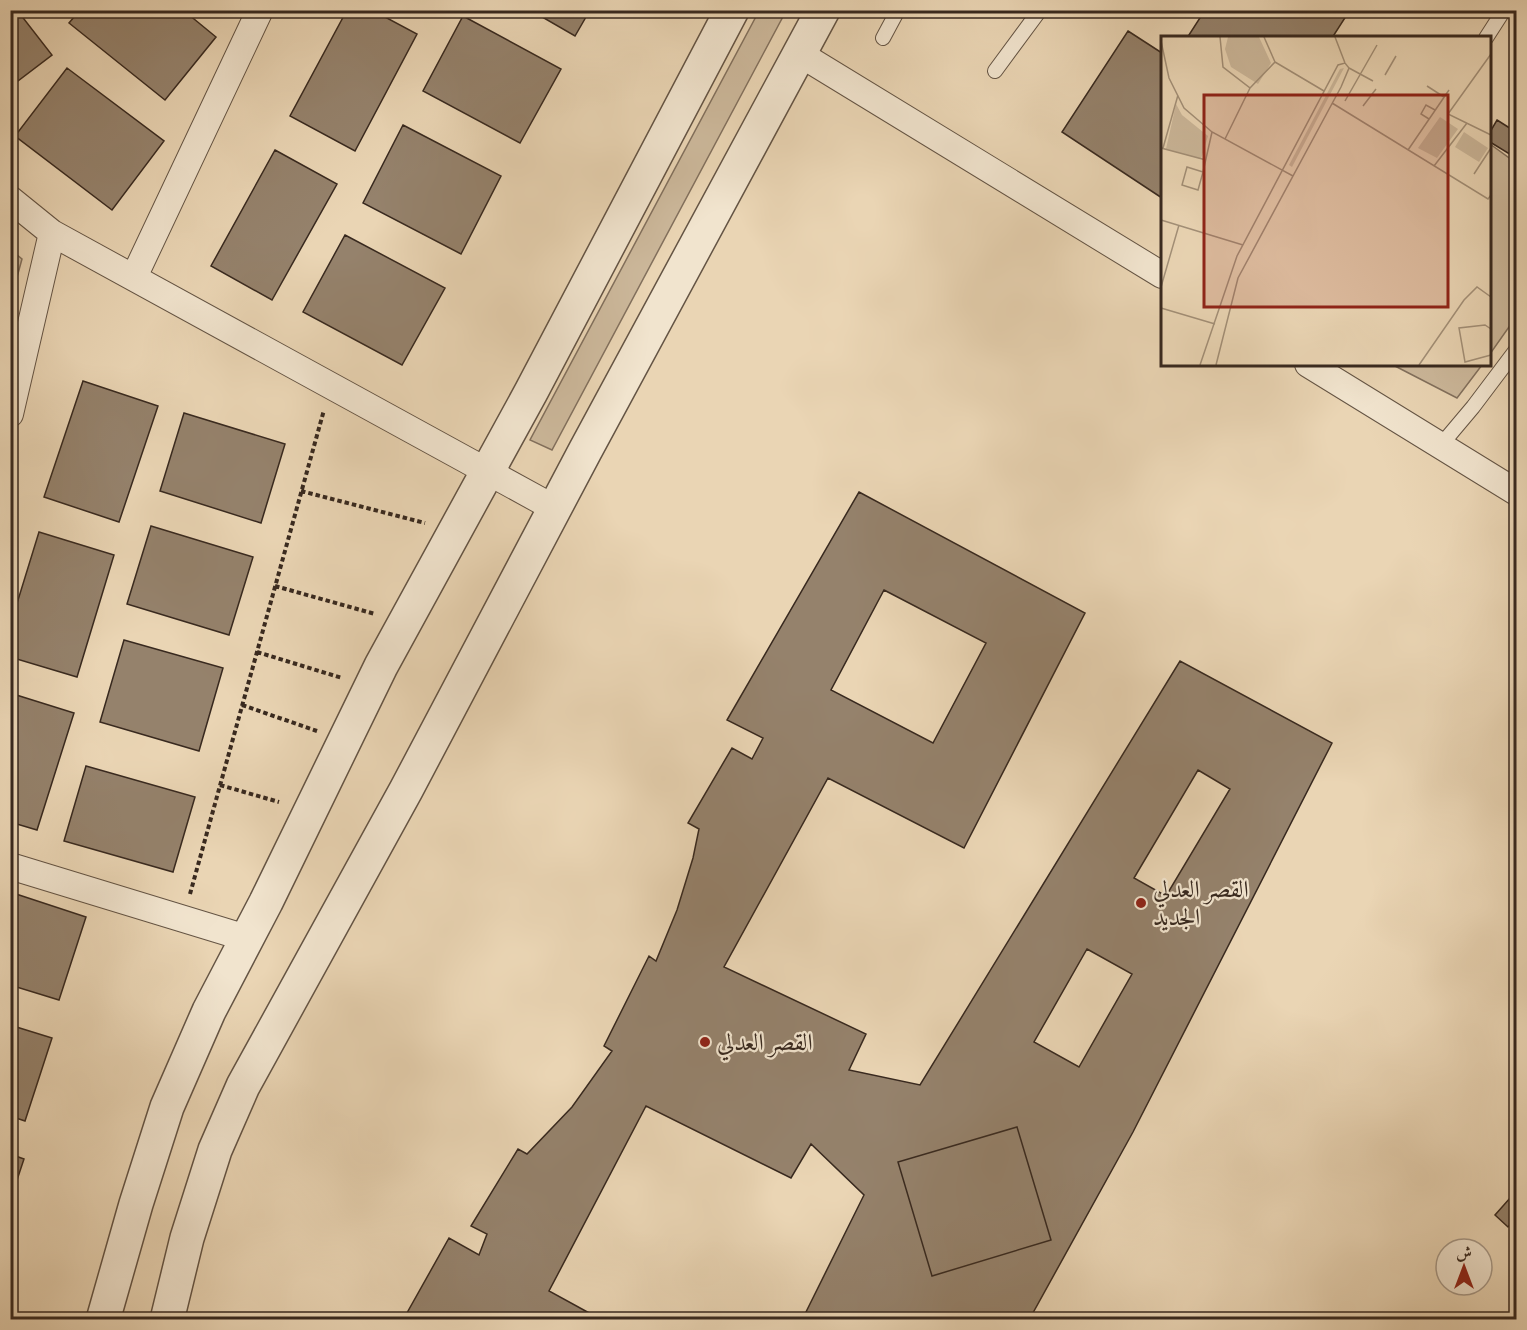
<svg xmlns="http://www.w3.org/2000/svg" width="1527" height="1330" font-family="'Libre Bodoni',Amiri,serif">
  <rect width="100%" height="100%" fill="#ead5b4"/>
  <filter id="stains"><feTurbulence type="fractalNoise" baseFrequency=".00333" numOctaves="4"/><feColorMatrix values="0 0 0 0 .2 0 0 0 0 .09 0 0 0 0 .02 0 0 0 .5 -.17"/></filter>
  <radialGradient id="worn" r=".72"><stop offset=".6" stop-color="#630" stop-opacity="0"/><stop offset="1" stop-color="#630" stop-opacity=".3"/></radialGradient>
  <path fill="#ccb89b" stroke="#82705d" stroke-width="1.5" d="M759 11H786L552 450 530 440Z
    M1490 144 1516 163V317L1490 354Z
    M11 250 22 259 11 299Z
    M1393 365 1482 364V365L1457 398Z"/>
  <path fill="#95826c" stroke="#38291f" stroke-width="1.5" fill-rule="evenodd" d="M10 10H17L52 55 10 87Z
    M80 10H183L216 37 165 100 69 23Z
    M347 10H372L417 34 355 151 290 116Z
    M530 10H590L575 36Z
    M1205 10H1350L1332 38H1187Z
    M463 16 561 69 520 143 423 91Z
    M1128 31 1162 53V198L1062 132Z
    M67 68 164 141 112 210 15 136Z
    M1497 120 1516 132V158L1490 142V132Z
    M403 125 501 176 461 254 363 203Z
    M275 150 337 184 272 300 211 266Z
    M345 235 445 288 402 365 303 312Z
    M83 381 158 406 119 522 44 497Z
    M184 413 285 444 261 523 160 491Z
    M859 492 1085 613 964 848 828 778 724 967 866 1034 849 1070 920 1085 1180 661 1332 743 1133 1132 1029 1320H802L864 1195 811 1144 791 1178 646 1106 549 1291 602 1320H403L449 1238 479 1255 487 1234 471 1226 518 1149 527 1154 572 1107 612 1051 604 1046 649 956 656 961 677 910 693 858 699 829 688 823 732 748 752 759 763 738 727 720ZM884 590 986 643 933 743 831 690ZM1198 770 1230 789 1166 896 1134 878ZM1087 949 1132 974 1079 1067 1034 1042ZM1017 1127 1051 1240 932 1276 898 1162Z
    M151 526 253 557 229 635 127 604Z
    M39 532 114 555 77 677 10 657V626Z
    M124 640 223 668 199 751 100 722Z
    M10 693 74 713 37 830 10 822Z
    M86 766 195 797 173 872 64 841Z
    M10 892 86 917 59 1000 10 985Z
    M10 1025 52 1038 25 1121 10 1116Z
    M1017 1127 1051 1240 932 1276 898 1162Z
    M10 1154 24 1159 10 1201Z
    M1510 1198 1516 1204V1217L1508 1227 1495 1215Z"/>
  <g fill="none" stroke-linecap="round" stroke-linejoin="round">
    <g stroke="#645444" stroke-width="16">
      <path id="service" d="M883 38 898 10
        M1486 38 1504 10
        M995 71 1040 10
        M1441 445 1473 407 1516 350"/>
    </g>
    <g stroke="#645444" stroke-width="28">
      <path id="minor" d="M800 54 1162 275
        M10 199 52 233 554 508
        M134 277 260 10
        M1308 364 1516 492
        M10 414 52 233
        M10 866 246 938"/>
    </g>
    <g stroke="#645444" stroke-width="36">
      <path id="tertiary" d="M103 1320 136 1204 167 1107 209 1011 266 902 381 666 531 392 732 10
        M167 1320 187 1238 215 1150 243 1086 406 790 585 451 823 10"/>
    </g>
    <path stroke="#38291f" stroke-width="4" stroke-dasharray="4.5 3" stroke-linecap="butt" d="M301 491 425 523
      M275 586 375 614
      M257 652 342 678
      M242 705 317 731
      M220 785 279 802
      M190 894 324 410"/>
    <use href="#service" stroke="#f1e4ce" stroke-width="14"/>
    <use href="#minor" stroke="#f1e4ce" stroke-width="26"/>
    <use href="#tertiary" stroke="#f1e4ce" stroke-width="33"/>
  </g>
  <g fill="#8f2418" stroke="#f1e4ce" stroke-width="2">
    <circle cx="1141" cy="903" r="6"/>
    <circle cx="705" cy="1042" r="6"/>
  </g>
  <g text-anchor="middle" stroke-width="4.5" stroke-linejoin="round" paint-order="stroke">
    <g font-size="24" fill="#38291f" stroke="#f1e4ce" text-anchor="start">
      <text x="1153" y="897">القصر العدلي<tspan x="1153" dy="28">الجديد</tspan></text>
      <text x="717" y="1050">القصر العدلي</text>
    </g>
  </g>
  <g transform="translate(1161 36)">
    <rect width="330" height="330" fill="#ead5b4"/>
    <path d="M67 1H98L110 27 97 48 70 31 64 13ZM183 32 131 131 128 129 179 33ZM15 68 21 79 47 100 40 123 5 113ZM279 81 297 93 276 122 257 112ZM303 96 327 112 318 126 294 111Z" fill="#ccb89b"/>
    <path fill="none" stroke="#a39078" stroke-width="1.5" d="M59 1 62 31 89 52 64 103M174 1 184 27M0 5 8 42 23 72 51 96 132 140M330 18 287 78 330 99M114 26 163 55M188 32 212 45M224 39 235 20M266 50 283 61M89 52 114 26 103 1M184 65 216 9M171 67 327 163 330 159M202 70 215 53M268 83 260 78 265 69 274 74M0 112 45 124M2 112 17 59M247 114 288 54M273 130 306 87M42 136 26 131 21 149 37 154 42 136 51 96M313 138 330 112M0 184 82 209M0 251 18 189M0 272 54 288M330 293 324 289 298 292 304 326 330 319M39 329 76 220 177 29 184 27 188 32 180 51 77 242 55 329M258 329 303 264 316 251 330 261"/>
    <path fill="#8f2418" fill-opacity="0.15" stroke="#8f2418" stroke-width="3" d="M43 59H287V271H43Z"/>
    <rect width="330" height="330" fill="none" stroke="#38291f" stroke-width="3"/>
  </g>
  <rect width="1527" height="1330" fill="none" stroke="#ead5b4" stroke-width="36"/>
  <rect x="12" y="12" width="1503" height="1306" fill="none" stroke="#38291f" stroke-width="3"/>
  <rect x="18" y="18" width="1491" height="1294" fill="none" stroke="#38291f" stroke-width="1.5"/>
  <g transform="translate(1464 1267)"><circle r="28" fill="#f1e4ce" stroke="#a79988" stroke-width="1.5"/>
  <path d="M0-4.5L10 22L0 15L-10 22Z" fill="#8f2418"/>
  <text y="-9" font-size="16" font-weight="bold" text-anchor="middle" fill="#38291f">ش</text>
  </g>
  <rect width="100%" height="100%" filter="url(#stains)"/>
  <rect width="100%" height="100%" fill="url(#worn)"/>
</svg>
